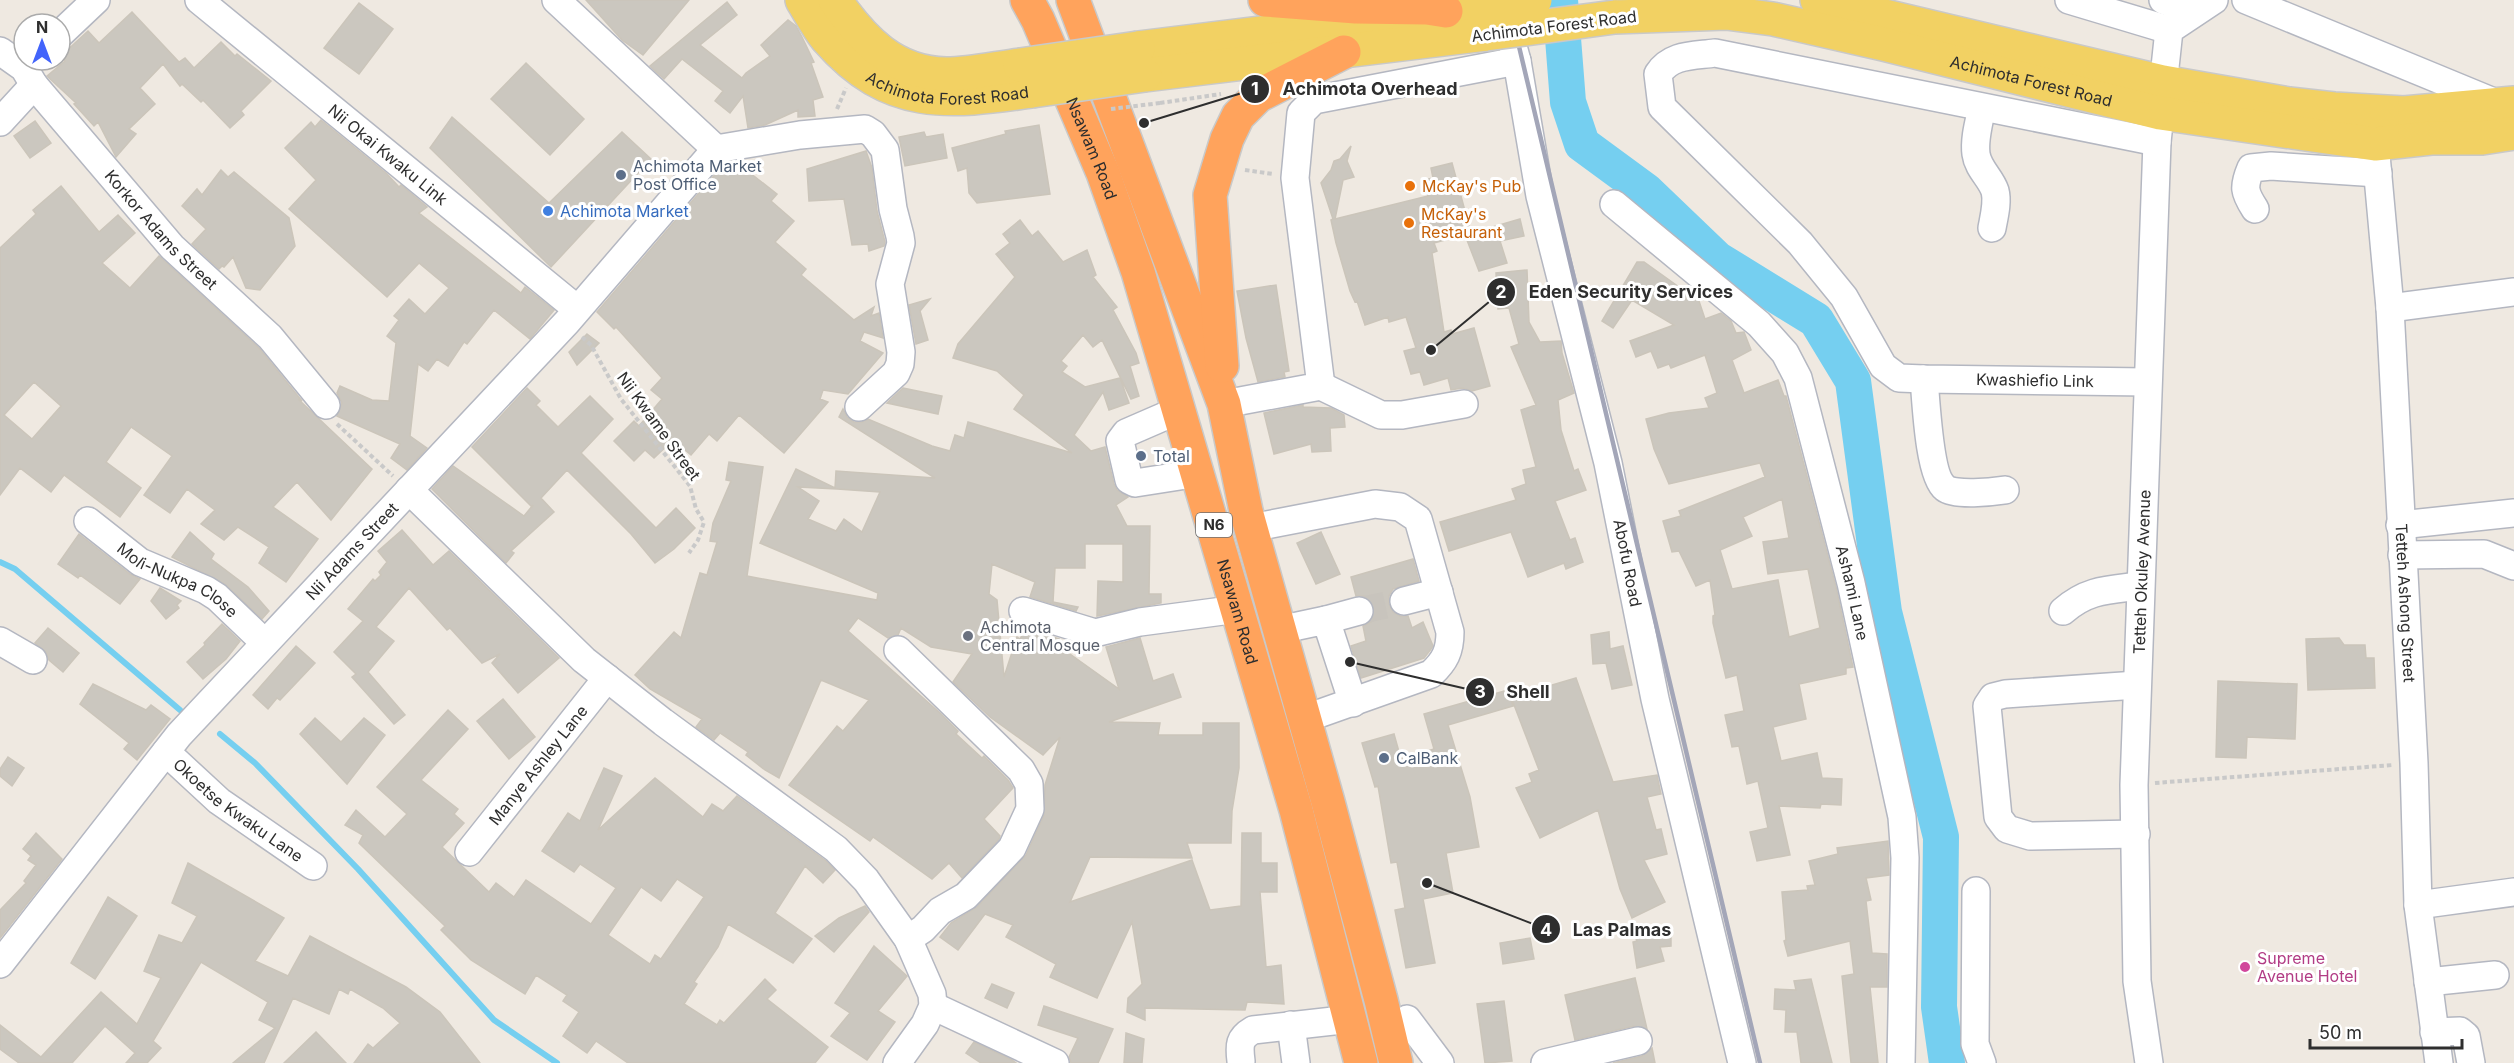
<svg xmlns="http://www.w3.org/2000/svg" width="2514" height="1063" font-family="Inter,sans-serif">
  <rect width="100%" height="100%" fill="#efe9e1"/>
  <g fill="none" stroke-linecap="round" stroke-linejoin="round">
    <path stroke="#75cff0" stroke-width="6" d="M0 562 15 569 180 710
      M220 734 255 763 358 869 494 1020 557 1063"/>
    <path stroke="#75cff0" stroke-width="36" d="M1560 0 1568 102 1582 144 1646 191 1717 259 1816 320 1853 381 1884 612 1941 837 1939 1007 1947 1063"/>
  </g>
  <path fill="#cbc7bf" stroke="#cbc5ba" stroke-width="1.5" fill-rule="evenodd" d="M586 0H689L643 55 622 40Z
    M727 2 737 15 700 45 742 78 746 73 770 56 761 45 788 20 796 26 802 37 814 62 811 63 823 97 813 100 815 116 798 117V110L765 125 748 128 743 96 730 113 715 101 723 91 682 59 664 79 650 66Z
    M359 3 393 29 359 74 324 48Z
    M132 12 179 62 185 58 194 68 221 42 235 56 237 54 271 81 241 111 244 115 230 128 203 100 201 102 182 84 180 86 163 64 140 88 155 104 129 129 136 134 116 157 98 122 94 126 74 104 76 103 47 76 65 61 62 55 88 31 99 43Z
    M526 63 584 119 550 155 491 99Z
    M452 117 549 203 622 132 651 159 551 267 430 148Z
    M321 120 387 174 399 187 401 185 427 207 419 213 521 293 525 287 554 310 530 339 494 310 467 344 464 342 448 366 437 359 428 371 418 364 410 436 427 448 407 470 391 458 400 444 337 416 342 403 337 393 340 386 372 400 389 401 396 343 387 336 399 320 394 316 409 299 425 314 449 288 419 263 387 297 289 209 316 180 285 148 311 122 315 127Z
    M35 121 51 143 30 158 14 136Z
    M1039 125 1050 194 977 203 969 193 967 168 958 171 952 148 1006 134 1005 131Z
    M924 132 926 137 943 134 947 158 905 166 899 137Z
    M1351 146 1347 161 1354 177 1343 180 1335 219 1428 196 1424 180 1433 178 1431 168 1452 163 1471 233 1434 243 1437 251 1432 253 1444 332 1451 330 1452 334 1474 328 1490 386 1472 391 1462 388 1451 390 1448 378 1424 385 1420 372 1411 374 1404 351 1416 348 1406 317 1389 322 1388 317 1365 325 1357 301 1355 302 1350 291 1336 243 1331 220 1333 219 1321 183 1331 170 1334 161 1340 159Z
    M866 151 872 168 877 211 885 242 884 246 869 251 868 244 852 245 844 199 809 201 807 169Z
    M736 162 777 194 771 201 794 221 775 242 806 269 801 275 854 320 874 307 871 316 879 313 883 338 864 332 860 341 883 353 848 394 823 390 820 399 828 402 784 453 739 415 717 441 709 434 691 455 673 440 654 458 645 450 634 461 614 441 634 421 639 426 662 399 651 390 662 378 616 327 614 329 597 312 724 164Z
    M221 170 228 177 234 172 289 218 295 246 260 290 246 288 233 257 224 267 222 266 219 269 192 244 206 229 182 206 197 189 202 195Z
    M61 186 99 232 118 215 135 233 102 263 130 288 159 256 259 348 302 401 298 399 372 469 331 520 297 482 273 507 318 539 286 582 259 563 269 547 238 527 224 540 201 524 215 510 187 489 170 513 144 495 172 456 131 427 106 462 141 488 120 517 64 475 51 492 20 468 0 495V248L36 214 33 210ZM34 382 61 406 32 439 4 415Z
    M1520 219 1524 236 1500 241 1507 263 1479 271 1465 235Z
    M1020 220 1032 236 1038 231 1063 262 1087 250 1096 275 1093 277 1117 307 1113 310 1136 353 1139 363 1130 366 1139 396 1131 399 1102 340 1093 347 1083 335 1061 361 1067 366 1062 372 1085 387 1120 378 1129 403 1109 410 1103 392 1074 435 1091 451 1105 447 1114 484 1117 490 1128 497 1116 505 1127 526H1150L1149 594H1161V603L1097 616 1098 581 1123 582V544H1085V568H1055L1053 602 1078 607 1076 611 1030 597 1035 582 992 564 989 594 997 600 1004 677 1017 637 1020 639 1026 628 1059 639 1056 644 1119 689 1106 647 1140 638 1153 681 1173 674 1181 697 1109 722 1160 723 1158 735H1203V723H1239V768L1232 811 1231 843H1187L1192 858 1090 857 1070 902 1192 860 1210 910 1241 906 1242 833H1261V863H1277V892H1260L1266 967 1281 965 1284 1004 1247 1002 1245 1010 1145 1008V1020L1127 1012 1128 998 1142 984 1132 922 1097 998 1050 977 1056 964 1006 937 1013 925 985 914 958 950 940 937 951 923 977 907 1026 855 1044 815 1045 785 1060 737 1043 755 990 717 953 682 972 654 931 647 901 628 898 635 888 638 858 618 848 631 940 713 958 731 956 734 982 758 984 756 1008 780 1013 788 984 819 1000 836 999 839 962 878 949 863 932 879 873 837 870 841 789 785 837 726 843 731 869 700 821 680 779 778 765 770 746 755 748 752 720 733 714 740 696 727 702 719 650 689 635 675 674 632 681 638 700 573 707 575 717 542 710 541 713 523 731 481 726 480 729 462 763 467 747 576 877 600 878 593 760 543 796 469 835 488 836 471 935 478 839 417 843 409 847 417 854 422H862L868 419 932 446 950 451 955 435 964 438 968 422 1072 453 1014 409 1024 395 997 371 953 358 958 344 1015 277 996 254 1010 243 1003 234ZM798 487 837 489 880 492 862 532 844 519 836 531 808 519 819 501Z
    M1637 262H1644L1693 297 1697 295 1705 319 1721 313 1731 321 1736 333 1744 332 1751 350 1732 360 1744 393 1778 380 1784 396H1786L1836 587 1853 667 1846 668V674L1799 684 1806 719 1773 727 1781 761 1817 753 1822 778 1842 779 1841 805 1821 804 1820 808 1779 806 1790 855 1757 861 1750 832 1768 828 1758 781 1747 784 1739 746 1732 747 1725 715 1744 711 1737 675 1726 678 1713 623V616L1715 615 1710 580 1696 586 1679 551 1672 552 1663 521 1681 516 1679 511 1765 477 1760 463 1669 484 1654 449 1646 419 1669 413 1709 408 1705 398 1717 393 1705 355 1671 368 1669 364 1658 368 1651 351 1636 357 1630 341 1674 325 1632 300 1613 328 1602 321ZM1782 499 1789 538 1763 542 1768 574 1808 569 1820 628 1789 637 1778 580 1732 589 1720 550 1752 536 1743 517Z
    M1527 270 1529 322 1540 342 1561 341 1562 353 1574 393 1558 400 1561 430 1574 471 1578 469 1586 490 1555 501 1570 540 1575 538 1583 562 1566 569 1564 563 1528 577 1511 532 1449 551 1440 522 1516 500 1512 489 1526 484 1523 470 1536 467 1521 410 1536 405 1511 347 1519 344 1509 308 1498 309 1496 273Z
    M1276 285 1289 371 1284 372 1285 377 1258 382 1246 338 1237 291Z
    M930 299 920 311 928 340 916 344 909 305Z
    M587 334 599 343 577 365 569 352Z
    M527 388 540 401 536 405 558 427 590 396 613 419 581 453 656 528 676 508 695 528 674 549 655 563 631 534 567 470 541 498 554 512 511 551 514 553 506 563 432 489 453 466 524 516 533 505 532 507 472 447Z
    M903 388 942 396 938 414 887 403Z
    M1303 405V407L1331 408 1344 415 1345 427 1330 428 1331 451 1312 452 1311 444 1274 454 1264 413Z
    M402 530 433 565 449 551 559 658 518 693 492 663 500 654 482 663 450 628 447 630 409 588 376 627 394 641 368 672 405 715 394 724 352 677 356 674 334 652 363 621 348 609 373 579 375 581 381 575 379 572 387 562 378 551Z
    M190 532 214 554 211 559 248 587 269 611 262 619 225 584 172 557Z
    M1321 532 1340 574 1316 584 1297 543Z
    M79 534 130 574 140 579 120 604 80 575 78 578 58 564Z
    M1413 559 1419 581 1393 589 1389 596V604L1393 612 1400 616H1408L1412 628 1423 622 1433 646 1431 649 1424 658 1361 678 1351 646 1366 641 1363 626 1371 622 1374 616V607L1370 599 1364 596H1356L1351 577Z
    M160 588 181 601 177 605 179 608 166 619 151 601Z
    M222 624 240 641 226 659 203 679 187 662 205 645 204 643Z
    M48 628 79 653 63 672 49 660 46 652 35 643Z
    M1609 632 1610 649 1623 646 1632 685 1612 689 1606 663 1593 664 1591 635Z
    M2339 638 2344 645H2365L2366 658H2374L2375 688 2308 690 2306 639Z
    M296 646 315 663 280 700 277 698 268 709 253 695Z
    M1576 678 1613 782 1657 775 1659 785 1661 794 1647 797 1656 830 1661 829 1667 854 1644 860 1665 902 1632 918 1620 889 1598 810 1540 838 1516 788 1532 782 1529 774 1539 770 1511 697Z
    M2218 681 2297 684 2295 739 2247 737 2246 758 2216 757Z
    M93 684 146 710 151 705 170 719 137 760 124 749 129 743 80 704Z
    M1508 690 1513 706 1448 725 1470 797 1479 847 1446 853 1453 893 1423 899 1435 963 1406 968 1395 910 1405 908 1397 862 1391 863 1378 786 1375 787 1362 743 1394 734 1401 759 1434 749 1424 714Z
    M503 699 535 737 509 759 477 721Z
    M448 710 468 729 421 780 458 809 454 814 464 823 442 847 489 892 496 883 514 897 526 880 591 924 616 888 580 864 574 872 542 851 568 813 580 821 604 768 622 776 598 830 655 778 703 817 712 804 723 811 737 796 826 861 835 870 823 883 805 866 775 913 812 939 793 963 728 924 718 947 694 982 697 984 684 1004 717 1025 720 1020 724 1023 765 979 776 990 767 999 828 1047 815 1063H628L596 1041 587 1053 563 1036 579 1012 563 1001 567 995 536 975 525 994 471 960 441 930 445 926 359 843 363 835 345 825 356 810 385 837 407 814 377 787ZM677 879 704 897 661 959 655 955 650 964 608 935 641 887 661 901Z
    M315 718 341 742 364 718 385 735 347 784 300 734Z
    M8 757 24 768 12 786 0 776V769Z
    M36 833 62 859 0 938V910L26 883 24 881 36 865 28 860 31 856 23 849Z
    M1888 841 1889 875 1866 878 1871 900 1866 901 1872 953 1887 954V987H1870L1878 1063H1851L1842 976 1854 974 1850 941 1788 956 1784 941 1786 940 1782 892 1808 890 1807 886 1815 885 1809 861 1838 854 1837 848Z
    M188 863 284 918 255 961 288 976 310 936 406 987 440 1012 480 1063H354L368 1044 373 1048 400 1023 383 1008 350 989 348 994 339 989 329 1014 293 998 264 1063H233L275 1028 259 1020 268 1002 201 962 153 1041 161 1048 147 1063H126L135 1053 105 1026 72 1063H19L0 1049V1025L41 1057 101 992 137 1024 161 978 144 971 159 935 182 943 197 916 172 903Z
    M108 897 137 916 95 979 71 963Z
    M865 906 869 912 834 952 815 936 839 918Z
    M1630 925 1671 926V946L1660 947 1664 961 1637 968 1633 942 1637 941Z
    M1530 938 1534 959 1503 964 1500 943Z
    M874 946 907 976 878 1011 895 1022 867 1060 831 1036 850 1013 835 1003Z
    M1635 978 1647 1029 1634 1026 1575 1040 1565 995Z
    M1811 979 1832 1063H1801L1797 1032H1785L1786 1010 1774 1009 1775 989 1796 990 1794 981Z
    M992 984 1014 993 1007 1008 985 998Z
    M1504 1001 1512 1061 1485 1063 1477 1004Z
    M1044 1006 1113 1029 1098 1063H1071L1069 1057 1078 1038 1038 1025Z
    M316 1032 346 1063H284Z
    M1126 1033 1144 1039 1142 1063H1124Z
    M974 1042 1012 1060 1016 1063H981L966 1053Z
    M1652 1048 1655 1063H1613L1642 1056Z"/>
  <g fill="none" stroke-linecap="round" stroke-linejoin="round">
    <path stroke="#c8c4bd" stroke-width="27" stroke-dasharray="27 14" stroke-linecap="butt" d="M1359 611 1404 601"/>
    <g stroke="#b4b7c1" stroke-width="30">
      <g id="minor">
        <path id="s1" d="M199 0 577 309"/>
        <path d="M556 0 716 149"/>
        <path d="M2069 0 2169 30"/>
        <path d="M2163 0 2195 12"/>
        <path d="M2246 0 2501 105"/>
        <path id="s2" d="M1504 13 1517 61 1540 196 1608 463 1655 699 1742 1063"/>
        <path d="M60 34 96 0"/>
        <path id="s3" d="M0 51 24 68 34 85 172 247 270 337 326 405"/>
        <path d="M1982 108C1979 122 1974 139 1976 154 1978 169 1991 178 1995 191 1998 202 1994 217 1992 228"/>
        <path d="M0 122 34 85"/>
        <path id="s4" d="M2375 144 2390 308 2414 763 2418 905 2439 1063"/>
        <path d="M716 149 800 135 865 129 873 134 885 150 893 209 900 236 901 243 890 284 901 352 900 364 896 373 859 407"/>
        <path id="s5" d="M1614 204 1759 324 1785 353 1798 378 1851 583 1902 817 1905 858 1901 1063"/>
        <path d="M2255 209C2244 192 2243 187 2251 168L2271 166 2378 173"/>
        <path d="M2390 308 2514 292"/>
        <path d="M1924 379C1926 400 1929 476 1945 488 1955 496 1992 492 2005 490"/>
        <path d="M2147 382 1924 379 1899 378 1883 366 1844 297 1800 243 1662 107 1658 74C1671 54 1693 56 1715 53L2157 142"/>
        <path d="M1321 386 1381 415H1402L1464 404"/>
        <path d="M1224 404 1321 386 1295 178 1301 113 1314 100 1517 61"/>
        <path d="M1179 410 1126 433 1120 441 1129 480 1135 483 1199 473"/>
        <path d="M409 490 584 660 663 722 836 849 866 880 908 939 932 994 933 1006 925 1024 897 1063"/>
        <path id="s6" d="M88 521 140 562 206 590 217 597 265 643"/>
        <path d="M2400 525 2514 513"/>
        <path d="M1251 528 1375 504 1400 507 1418 519 1450 632C1450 651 1445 661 1431 674L1304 719"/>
        <path d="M2402 555 2484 554 2514 566"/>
        <path d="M1404 601 1439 592"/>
        <path d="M1023 611 1095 633 1140 622 1238 609"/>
        <path d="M2063 611C2088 589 2109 590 2140 586"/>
        <path d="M1326 620 1359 611"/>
        <path d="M1279 630 1326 620 1353 703"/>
        <path d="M0 641 33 660"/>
        <path d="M898 650 1021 770 1029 784 1030 809 1012 848 966 896 940 911 923 929 908 939"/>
        <path id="s7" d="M166 752 219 801 313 866"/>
        <path d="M2136 834 2030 836 2007 829 1998 817 1987 706 1993 697 2005 694 2137 685"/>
        <path id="s8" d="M469 852 607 678"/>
        <path d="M1976 891 1975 1044 1982 1063"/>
        <path d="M2418 905 2514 892"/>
        <path id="s9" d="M0 964 179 735 567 322 716 149"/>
        <path d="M2428 982 2495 975"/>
        <path d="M933 1006 1055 1063"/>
        <path d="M1407 1019 1440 1063"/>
        <path d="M1291 1025 1296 1063"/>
        <path d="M2434 1032 2460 1031 2466 1036 2471 1063"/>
        <path d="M1241 1061C1239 1045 1239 1038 1253 1030L1351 1019"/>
        <path d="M1545 1063 1638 1041"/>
        <path id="s10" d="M2149 1063 2137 981 2134 785 2157 142 2169 30 2214 0"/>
      </g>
    </g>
    <g stroke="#c9c9c9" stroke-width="36">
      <g id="major">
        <path id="s11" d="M802 0C810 13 817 27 827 39 889 110 948 103 1032 91"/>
        <path d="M835 0C863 40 894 73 946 74 970 74 996 68 1020 65"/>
        <path d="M1817 0 2163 82 2289 104 2334 109 2404 113 2514 103"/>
        <path id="s12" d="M1615 17 1726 13 1773 19 1883 44 2160 113 2375 144 2431 138H2482L2514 133"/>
        <path d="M1138 48 1482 6"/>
        <path d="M1145 75 1486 34"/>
      </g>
    </g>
    <g stroke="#c9c9c9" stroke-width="36">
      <g id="highway">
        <path id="s13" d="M1027 0 1038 20 1103 173 1138 272 1296 810 1361 1063"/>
        <path d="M1073 0 1224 404 1246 511 1328 802 1381 1000 1396 1063"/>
        <path d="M1265 0 1356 7 1427 8 1446 11"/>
        <path d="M1222 366 1210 195 1227 139 1238 116 1258 96 1344 52"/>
      </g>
    </g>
    <path stroke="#c9c9c9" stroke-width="4" stroke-dasharray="4.5 3" stroke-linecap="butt" d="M1160 103 1221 94
      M837 109 846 88
      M1245 170 1273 174
      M582 337 591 345 621 399 690 486 696 509 704 522 698 540 689 553
      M337 424 393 476
      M2155 783 2393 765"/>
    <use href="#minor" stroke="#fff" stroke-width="27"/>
    <use href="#major" stroke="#f2d163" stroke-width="33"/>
    <use href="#highway" stroke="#ffa35c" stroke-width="33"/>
    <path stroke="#a3a6b8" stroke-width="4.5" d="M1508 0 1760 1063"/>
    <g stroke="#c9c9c9" stroke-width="36" stroke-linecap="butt">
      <path id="major-bridge" d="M1482 6 1535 0
        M1486 34 1615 17
        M1020 65 1138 48
        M1032 91 1145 75"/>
    </g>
    <path stroke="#c9c9c9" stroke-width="4" stroke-dasharray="4.5 3" stroke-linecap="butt" d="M1111 109 1160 103"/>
    <use href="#major-bridge" stroke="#f2d163" stroke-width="33"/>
  </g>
  <g fill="#5c6f8a" stroke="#fff" stroke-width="2">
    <circle cx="621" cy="175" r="6"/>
    <circle cx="1141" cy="456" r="6"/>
    <circle cx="1384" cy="758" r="6"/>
  </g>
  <g fill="#e8710a" stroke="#fff" stroke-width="2">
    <circle cx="1410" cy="186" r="6"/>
    <circle cx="1409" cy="223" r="6"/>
  </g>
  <circle fill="#3f7fe0" stroke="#fff" stroke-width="2" cx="548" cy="211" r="6"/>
  <circle fill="#6b7280" stroke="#fff" stroke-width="2" cx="968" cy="636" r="6"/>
  <circle fill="#d1479c" stroke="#fff" stroke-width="2" cx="2245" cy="967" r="6"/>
  <g text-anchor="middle" stroke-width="6" stroke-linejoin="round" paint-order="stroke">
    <rect fill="#fff" stroke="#6d6d6d" stroke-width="1.5" x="1196" y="513" width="36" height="24" rx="4.5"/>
    <g font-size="15" font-weight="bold" fill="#2e2e2e">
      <text x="1214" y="530">N6</text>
    </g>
    <g font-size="16" fill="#2e2e2e" stroke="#fff">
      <text transform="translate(1554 26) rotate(-7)" y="6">Achimota Forest Road</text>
      <text dy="6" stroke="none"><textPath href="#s11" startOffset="184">Achimota Forest Road</textPath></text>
      <text dy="6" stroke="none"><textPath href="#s12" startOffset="424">Achimota Forest Road</textPath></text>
      <text dy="6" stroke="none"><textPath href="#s13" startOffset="162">Nsawam Road</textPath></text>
      <text dy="6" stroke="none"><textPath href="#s1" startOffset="244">Nii Okai Kwaku Link</textPath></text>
      <text dy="6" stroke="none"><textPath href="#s3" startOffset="242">Korkor Adams Street</textPath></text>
      <text transform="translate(2035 380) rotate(1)" y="6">Kwashiefio Link</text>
      <text transform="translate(659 426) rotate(54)" y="6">Nii Kwame Street</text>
      <text dy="6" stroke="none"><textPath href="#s9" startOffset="543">Nii Adams Street</textPath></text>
      <text dy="6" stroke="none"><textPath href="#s2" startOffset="564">Abofu Road</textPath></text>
      <text dy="6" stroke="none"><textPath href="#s10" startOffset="492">Tetteh Okuley Avenue</textPath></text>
      <text dy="6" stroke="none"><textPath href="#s6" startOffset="108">Moli-Nukpa Close</textPath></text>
      <text dy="6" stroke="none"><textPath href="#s5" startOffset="477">Ashami Lane</textPath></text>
      <text dy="6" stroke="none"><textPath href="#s4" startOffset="460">Tetteh Ashong Street</textPath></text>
      <text dy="6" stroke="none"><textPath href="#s13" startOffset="648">Nsawam Road</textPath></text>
      <text dy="6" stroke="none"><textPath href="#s8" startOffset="111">Manye Ashley Lane</textPath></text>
      <text dy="6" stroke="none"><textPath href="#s7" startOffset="93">Okoetse Kwaku Lane</textPath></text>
    </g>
    <g font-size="16" fill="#4e5e75" stroke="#fff" text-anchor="start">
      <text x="633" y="172">Achimota Market<tspan x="633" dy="18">Post Office</tspan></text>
      <text x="1153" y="462">Total</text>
      <text x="1396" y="764">CalBank</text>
    </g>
    <g font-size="16" fill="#c56008" stroke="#fff" text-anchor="start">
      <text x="1422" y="192">McKay's Pub</text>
      <text x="1421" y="220">McKay's<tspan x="1421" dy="18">Restaurant</tspan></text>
    </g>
    <g font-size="16" fill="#366cbe" stroke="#fff" text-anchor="start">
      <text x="560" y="217">Achimota Market</text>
    </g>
    <g font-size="16" fill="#5b616d" stroke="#fff" text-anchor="start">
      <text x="980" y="633">Achimota<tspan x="980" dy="18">Central Mosque</tspan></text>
    </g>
    <g font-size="16" fill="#b23c85" stroke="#fff" text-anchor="start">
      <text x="2257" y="964">Supreme<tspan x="2257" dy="18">Avenue Hotel</tspan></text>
    </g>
  </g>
  <path fill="none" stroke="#2e2e2e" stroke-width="2" d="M1144 123L1255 89M1431 350L1501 292M1350 662L1480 692M1427 883L1546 929"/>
  <g fill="#2e2e2e" stroke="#fff" stroke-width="2">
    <circle cx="1144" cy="123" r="6"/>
    <circle cx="1431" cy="350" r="6"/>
    <circle cx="1350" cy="662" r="6"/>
    <circle cx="1427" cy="883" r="6"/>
    <circle cx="1255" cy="89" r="15"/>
    <circle cx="1501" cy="292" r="15"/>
    <circle cx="1480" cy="692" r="15"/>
    <circle cx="1546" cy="929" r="15"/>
  </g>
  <g font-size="18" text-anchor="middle" font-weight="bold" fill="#fff">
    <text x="1255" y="95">1</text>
    <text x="1501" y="298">2</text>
    <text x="1480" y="698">3</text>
    <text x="1546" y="936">4</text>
  </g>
  <g font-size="18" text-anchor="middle" font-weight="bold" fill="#2e2e2e" stroke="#fff" stroke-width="6" stroke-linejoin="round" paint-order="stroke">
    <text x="1370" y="95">Achimota Overhead</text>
    <text x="1631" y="298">Eden Security Services</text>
    <text x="1528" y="698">Shell</text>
    <text x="1622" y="936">Las Palmas</text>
  </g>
  <g transform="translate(42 42)"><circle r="28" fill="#ffffff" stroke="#ababab" stroke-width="1.5"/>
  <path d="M0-4.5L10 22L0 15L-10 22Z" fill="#4264fb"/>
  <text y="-9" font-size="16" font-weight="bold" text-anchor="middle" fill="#2e2e2e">N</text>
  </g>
  <path d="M2310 1039v9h152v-9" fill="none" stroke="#2e2e2e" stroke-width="3"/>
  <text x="2319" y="1039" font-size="18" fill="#2e2e2e" stroke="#ffffff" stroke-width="4.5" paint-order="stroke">50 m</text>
</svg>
